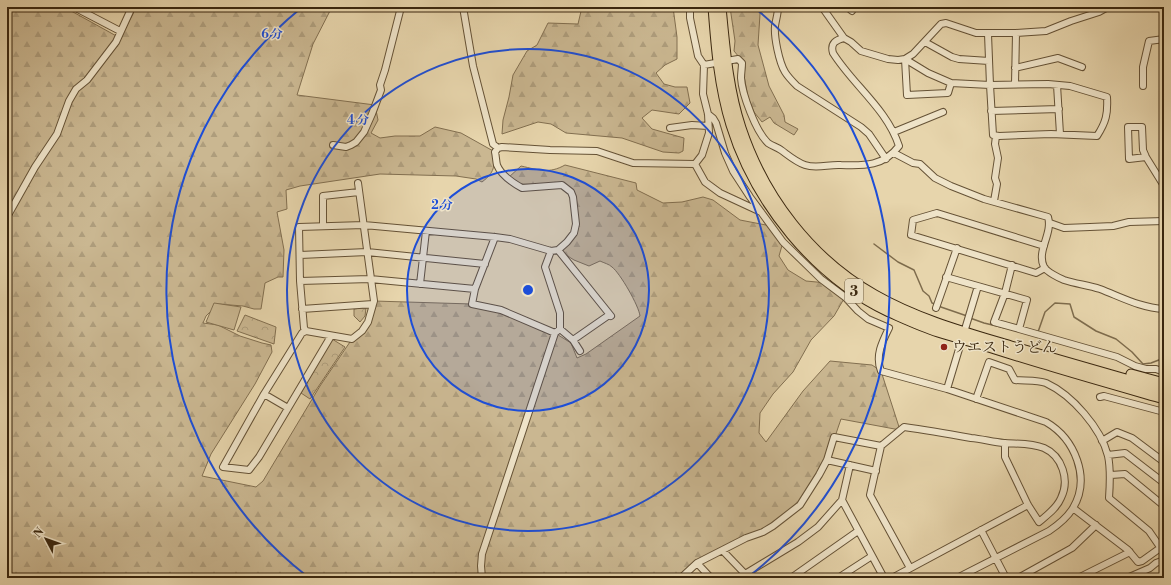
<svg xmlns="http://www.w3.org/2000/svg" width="1171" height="585" font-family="'Libre Bodoni','Noto Serif JP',serif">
  <defs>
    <pattern id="forest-firs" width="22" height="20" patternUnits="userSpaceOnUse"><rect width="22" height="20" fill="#cab791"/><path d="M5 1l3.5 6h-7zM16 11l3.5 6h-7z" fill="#ae9d7c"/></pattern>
    <pattern id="park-crowns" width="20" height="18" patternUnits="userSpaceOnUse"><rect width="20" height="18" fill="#cab791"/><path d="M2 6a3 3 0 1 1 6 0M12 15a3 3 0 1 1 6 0" fill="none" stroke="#ae9d7c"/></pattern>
  </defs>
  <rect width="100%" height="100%" fill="#e7d5ac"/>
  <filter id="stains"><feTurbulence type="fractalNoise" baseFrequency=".005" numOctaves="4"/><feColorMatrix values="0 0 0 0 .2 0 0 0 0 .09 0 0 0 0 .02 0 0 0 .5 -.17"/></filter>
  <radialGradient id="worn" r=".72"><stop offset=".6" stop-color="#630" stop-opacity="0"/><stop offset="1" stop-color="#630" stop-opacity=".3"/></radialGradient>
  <path fill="url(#forest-firs)" stroke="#826f50" d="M7 7H64L120 38 133 14 135 7H332L313 44 297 95 375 105 378 120 371 133 380 138 395 136H420L435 127 461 133 495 152C494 167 495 172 482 182L476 179 456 176 380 174 300 186 286 190 287 209 277 212 284 250 283 277H278L265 283 261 309H254L243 306 218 304 206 316 203 323 218 325 240 336 262 343 271 345 272 352 255 384 211 454 202 476 256 487 263 481 320 386 352 339 362 331 374 301 472 304 491 307 555 333 571 343 577 358 586 354 640 316C639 306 620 273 612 267 609 264 604 263 600 261L589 266 574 260 558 250 574 233 573 197 562 185 516 184 508 178 521 166C539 170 549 174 565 165L636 183 637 190 663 203 682 202 703 197 713 200 740 220 771 226 783 242 779 256 788 270 806 281 827 283 845 297 834 316 811 340 793 372 773 394 760 413 759 433 766 442 803 391 830 361 872 365 881 371 900 430 841 419 827 460 800 505 773 526 697 563 683 578H7Z
    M582 7H673L677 37V59L665 65 656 73 664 84 675 87H687L690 103 679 114 652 110 642 118 652 129 684 138 683 151 679 153 663 152 622 138 566 133 551 124 538 122 502 134 503 120 509 97 513 75 527 51 537 45 548 23 578 24Z
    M730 7H759L760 14 758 45 769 86 784 115 785 122 798 129 794 135 774 123 770 117 762 122 754 112 748 97 744 76 745 67 744 63 734 51 735 41Z"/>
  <path fill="url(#park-crowns)" stroke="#826f50" d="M361 308H366L365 316 360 322 354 316V309Z
    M245 315 276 327 274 344 237 331Z
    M332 339 345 347 310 399 301 393Z"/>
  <path fill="#cab791" stroke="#826f50" d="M214 303 241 307 234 330 206 322Z"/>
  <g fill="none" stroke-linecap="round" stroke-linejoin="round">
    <path stroke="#7e6c4d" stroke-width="1.5" d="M874 244 898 262 914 270 923 291 929 296 932 303 935 304
      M938 306 967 316
      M970 318 984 323 1005 328
      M1038 332 1045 312 1055 303 1070 304 1074 317 1096 331 1116 339 1132 352 1143 364 1151 363 1164 358"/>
    <g stroke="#655236" stroke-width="8">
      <path id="minor" d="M74 7 120 31
        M463 7 473 66 493 144 498 148
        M690 7V18L698 56 704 65 703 94 708 114 709 133 702 155 695 164
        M778 7C778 14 776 19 775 26 774 37 779 62 785 72 788 77 793 82 797 86L861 127 869 134 886 159
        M822 7 844 38 851 42 861 51 888 59 898 60 905 59 913 54 941 24 946 23 976 33H1016L1046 31 1071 21 1099 12 1108 7
        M847 7 852 11 854 7
        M925 42 952 57 959 59 989 61
        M905 59 928 73 951 83 990 85 988 34
        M905 59 907 95 948 93 951 83
        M704 65 738 59 742 63C742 68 741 73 741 78 742 94 756 132 768 143 772 146 777 147 781 150 788 155 796 162 805 165 817 169 829 164 841 165 865 166 884 166 899 146 887 109 853 85 833 53 830 43 836 40 844 38
        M1015 68 1058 58 1082 67
        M1015 84 1016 33
        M1048 84 1070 86 1107 97C1108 114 1106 122 1097 136L1051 134 999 136 993 135 990 85Z
        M1057 85 1060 134
        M1143 86V67L1149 41 1164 39
        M991 111 1059 109
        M708 114 713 118 716 123 725 153 733 171 750 197 783 242 821 279 845 297 858 311 868 319 889 328C882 342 875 356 881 371L947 389 1046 422C1075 439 1091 478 1073 508 1067 518 1058 525 1049 531L957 578
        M670 128 692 125 708 126
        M894 132 943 112
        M333 145 346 147 351 145 356 142 364 132 372 114 381 90 380 85 385 70 401 7
        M894 153 913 163 920 164 935 178 951 186 984 199 1048 217C1053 234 1036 251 1044 267 1047 272 1059 278 1064 280 1076 284 1088 285 1100 289 1121 297 1141 308 1164 309
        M1146 157 1129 159 1128 127H1142L1143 150 1146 157 1164 186
        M695 164 705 182 720 193 761 212
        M994 201 997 184 995 178 998 158 995 144 996 136
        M7 217 35 167 57 134 69 101 76 89 87 80 116 42 132 7
        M1050 223 1064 228 1090 227 1113 226 1129 222 1164 221
        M323 226V196L359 192
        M495 237 475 289 472 304 501 310 555 333
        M1044 246 937 213 913 220 911 235 1036 273 1045 268
        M558 250 611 316
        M551 251 545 267 560 313V329
        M300 255 367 252 485 264
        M946 277 1027 300 1019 329 994 322 1005 293 1012 265
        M300 281 370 279 475 289
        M420 284 426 231
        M936 308 957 248
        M302 309 373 304
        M1019 329 1117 357 1135 366 1146 369H1156L1164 372
        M306 331 304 328 300 281 299 227 364 225 495 237 510 239 551 251 558 250 567 242 574 233 576 224 573 197 571 192 562 185 522 188C513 183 501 175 497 165 496 161 496 156 495 152L498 148 502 147 550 150 597 151 633 163 695 164
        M306 331 302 333 264 394 223 467 249 470 259 457 331 336
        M306 331 352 339 362 331 368 322 374 301 358 183
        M573 340 609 315
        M947 389 978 286
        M264 394 288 408
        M1100 397 1104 396 1164 412
        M976 399 989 362 1009 369 1015 380C1024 381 1038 380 1046 383 1072 395 1101 428 1108 456 1111 470 1110 484 1109 498L1149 531 1160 547
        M1102 441 1117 432 1132 438 1164 462
        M1108 455 1125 453 1164 483
        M827 460 876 471
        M1111 475 1125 474 1164 506
        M842 500 884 578
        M1073 508 1128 550 1138 562 1142 561 1163 546
        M981 530 1006 578
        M723 551 749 578
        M697 563 711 578
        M910 568 870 495 881 446 904 427C926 430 949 434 971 438 982 439 993 442 1004 443 1017 444 1031 443 1044 448 1062 456 1070 480 1061 498 1057 508 1047 515 1039 522L1028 505 1005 457V443
        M745 574 798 542 818 527 842 500 850 465
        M482 578 481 566 482 554 555 333 560 329 573 340 580 351
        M685 578 683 576 697 563 746 538 763 532 773 526 800 505 819 475 827 460 834 437 881 446
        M791 578 858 531
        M838 578 872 556
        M892 578 1028 505
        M1018 578 1072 548 1096 525
        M1078 578 1130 552
        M1127 578 1150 568 1156 563 1164 560"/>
    </g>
    <g stroke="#3a270f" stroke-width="11">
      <path id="highway" d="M713 7C716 47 719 86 731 125 755 203 815 277 889 312 905 319 922 327 938 332 957 338 977 343 995 349 1051 367 1108 383 1164 399
        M721 7C725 48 728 89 741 128 764 197 811 259 875 295 917 319 964 332 1011 346 1062 361 1113 375 1164 390
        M1131 374 1164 383"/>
    </g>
    <use href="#minor" stroke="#efe4c9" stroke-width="6"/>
    <use href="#highway" stroke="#e7d5ac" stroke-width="9"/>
  </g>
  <circle cx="528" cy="290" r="121" fill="#1d4ed8" fill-opacity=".12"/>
  <g fill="none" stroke="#1d4ed8" stroke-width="2">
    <circle cx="528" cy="290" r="121"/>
    <circle cx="528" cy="290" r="241"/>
    <path d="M308 577A362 362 0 0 1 300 9M756 9A362 362 0 0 1 748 577"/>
  </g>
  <circle fill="#8f2418" stroke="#efe4c9" stroke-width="1.5" cx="944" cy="347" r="4"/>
  <g text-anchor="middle" stroke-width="3" stroke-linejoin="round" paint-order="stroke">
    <rect fill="#efe4c9" stroke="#706047" stroke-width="1" x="845" y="279" width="18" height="24" rx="3"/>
    <g font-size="14" font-weight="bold" fill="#3a270f">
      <text x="854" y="296">3</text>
    </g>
    <g font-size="15" fill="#3a270f" stroke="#efe4c9" text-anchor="start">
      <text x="952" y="352">ウエストうどん</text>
    </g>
  </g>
  <circle cx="528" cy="290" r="6" fill="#1d4ed8" stroke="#efe4c9" stroke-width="2"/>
  <g font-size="12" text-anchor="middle" font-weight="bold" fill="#1d4ed8" stroke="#efe4c9" stroke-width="3" stroke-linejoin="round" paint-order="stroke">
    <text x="272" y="38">6 分</text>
    <text x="358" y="124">4 分</text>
    <text x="442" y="209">2 分</text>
  </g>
  <rect width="1171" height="585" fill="none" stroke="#e7d5ac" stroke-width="24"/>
  <rect x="8" y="8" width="1155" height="569" fill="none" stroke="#3a270f" stroke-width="2"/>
  <rect x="12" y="12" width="1147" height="561" fill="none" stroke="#3a270f"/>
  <g transform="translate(46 539) rotate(311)" stroke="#efe4c9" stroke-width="3" paint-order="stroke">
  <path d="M0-3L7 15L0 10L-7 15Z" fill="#3a270f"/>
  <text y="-6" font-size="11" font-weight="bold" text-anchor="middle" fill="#3a270f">N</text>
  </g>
  <rect width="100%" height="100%" filter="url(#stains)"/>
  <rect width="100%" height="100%" fill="url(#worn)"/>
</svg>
